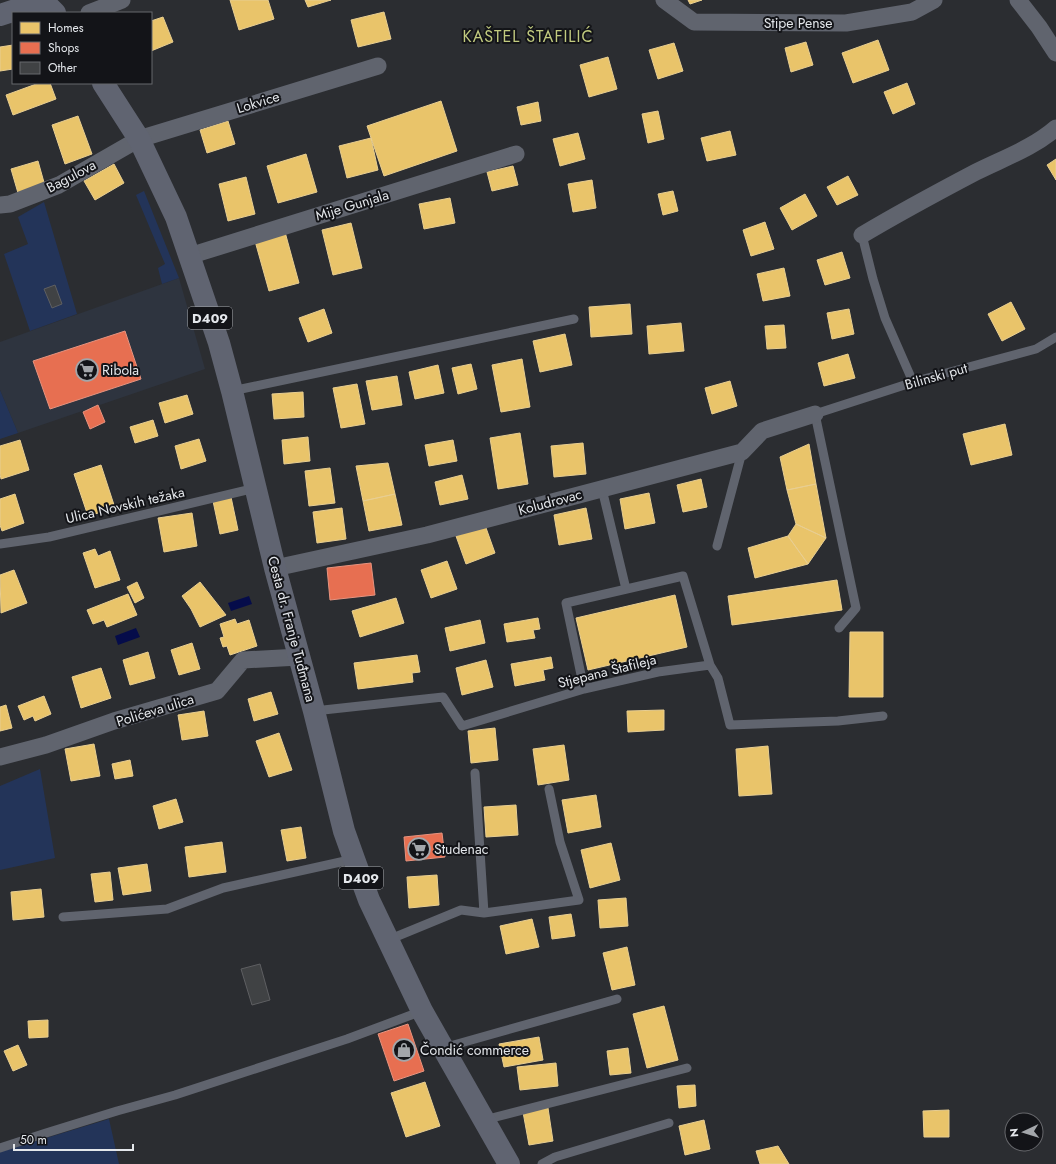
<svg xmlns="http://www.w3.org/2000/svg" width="1056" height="1164" font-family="Jost,sans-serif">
  <rect width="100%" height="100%" fill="#2b2d31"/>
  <path fill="#2e343f" d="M179 278 205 369 18 433 0 390V342Z"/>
  <path fill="#233459" d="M144 191 179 278 162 284 158 268 165 264 136 195Z
    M44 202 77 314 30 331 4 254 28 244 18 217Z
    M0 390 18 433 0 439Z
    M40 769 55 858 0 870V786Z
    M109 1119 119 1164H0V1152Z"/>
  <path fill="#050c4a" d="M249 596 252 604 231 611 228 603Z
    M136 628 140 637 118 645 115 636Z"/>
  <path fill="#e9c46a" stroke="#e8ce91" d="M230 0H268L274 19 239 30Z
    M305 0H331L308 7Z
    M688 0H702L690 4Z
    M384 12 391 39 358 47 351 20Z
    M163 17 173 42 151 51V21Z
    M878 40 889 70 853 83 842 53Z
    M806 42 813 65 791 72 785 48Z
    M674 43 683 71 658 79 649 50Z
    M13 45V69L0 71V47Z
    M608 57 617 89 589 97 580 65Z
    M39 83H50L56 99 13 115 6 95Z
    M907 83 915 104 893 114 884 92Z
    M441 101 457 151 384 176 367 126Z
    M538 102 541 121 521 125 517 107Z
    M658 111 664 139 648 143 642 114Z
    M78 116 92 154 65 164 52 125Z
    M228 121 235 144 207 153 200 130Z
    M730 131 736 155 707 161 701 138Z
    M578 133 585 159 560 166 553 139Z
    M371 138 378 170 347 178 339 146Z
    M306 154 317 192 278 203 267 166Z
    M1056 159V180L1047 165Z
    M38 161 45 186 18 193 11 169Z
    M114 164 124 183 95 200 84 181Z
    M513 166 518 185 492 191 487 172Z
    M848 176 858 195 837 205 827 187Z
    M246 177 255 214 228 221 219 184Z
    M592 180 596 208 573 212 568 184Z
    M673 191 678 211 663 215 658 194Z
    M805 194 817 216 792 230 780 208Z
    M450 198 455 223 424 229 419 204Z
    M765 222 774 249 751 256 743 230Z
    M351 223 362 268 333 275 322 230Z
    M285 232 299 283 269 291 255 241Z
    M842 252 850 278 825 285 817 260Z
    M784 268 790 296 763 301 757 274Z
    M1011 302 1025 329 1002 341 988 314Z
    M630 304 632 334 591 337 589 307Z
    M324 309 332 333 308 342 299 318Z
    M849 309 854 334 832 339 827 313Z
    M681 323 684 351 649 354 647 326Z
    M784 325 786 348 767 349 765 326Z
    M565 334 572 365 540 372 533 341Z
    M848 354 855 378 824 386 818 363Z
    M522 359 530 407 501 412 492 365Z
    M471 364 477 389 458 394 452 368Z
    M438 365 444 393 415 399 409 372Z
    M397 376 402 405 372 410 366 381Z
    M730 381 737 406 712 414 705 388Z
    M357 384 365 424 341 428 333 388Z
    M303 392 304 417 274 419 272 394Z
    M187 395 193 414 165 423 159 403Z
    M153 420 158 436 135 443 130 427Z
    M1005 424 1012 455 971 465 963 434Z
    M520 433 528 484 498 489 490 438Z
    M308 437 310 461 284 464 282 440Z
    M199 439 206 461 181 469 175 446Z
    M20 440 29 470 1 479 0 474V446Z
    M453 440 457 461 429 466 425 445Z
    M583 443 586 474 554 477 551 446Z
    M809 444 816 484 787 490 780 457Z
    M388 463 395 494 363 501 356 466Z
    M101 465 115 508 88 516 74 474Z
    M330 468 335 503 309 506 305 471Z
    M462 475 468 499 440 505 435 482Z
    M701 479 707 507 683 512 677 485Z
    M816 484 826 538 796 524 787 490Z
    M649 493 655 523 625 529 620 499Z
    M15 494 24 523 2 531 0 525V499Z
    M395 494 402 525 369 531 363 501Z
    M231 497 238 530 220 534 213 501Z
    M342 508 346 539 317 543 313 512Z
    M586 508 592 539 559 545 554 515Z
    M192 513 197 546 164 552 158 518Z
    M796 524 826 538 808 564 788 536Z
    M485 525 495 553 466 564 456 536Z
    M788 536 808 564 755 578 748 548Z
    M95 549 98 556 110 551 120 580 95 588 83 553Z
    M447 561 457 589 431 598 421 570Z
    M14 570 27 603 1 613 0 575Z
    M837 580 842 610 732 625 728 596Z
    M137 582 144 598 135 603 127 587Z
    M200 582 226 615 200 627 191 609 182 596Z
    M128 594 137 615 107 627 104 620 93 624 87 610Z
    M675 595 687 647 588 670 576 618Z
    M396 598 404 623 360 637 352 611Z
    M538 618 540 629 533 630 535 638 507 642 504 624Z
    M235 619 237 624 249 620 257 646 230 655 227 646 223 647 220 638 224 637 220 624Z
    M480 620 485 643 450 651 445 628Z
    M850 632H883V697H849Z
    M192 643 200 669 179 675 171 650Z
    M148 652 155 678 130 685 123 660Z
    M417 655 420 672 412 673 413 682 358 689 354 663Z
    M551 657 553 668 543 670 545 680 515 686 511 664Z
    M486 660 493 687 462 695 456 668Z
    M101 668 111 698 81 708 72 677Z
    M271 692 278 714 254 721 248 699Z
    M44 696 51 714 35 721 33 716 24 720 18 706Z
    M6 705 12 728 0 731V707Z
    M664 710V730L628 732 627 711Z
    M204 711 208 736 182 740 178 715Z
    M495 728 498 760 471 763 468 731Z
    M279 733 292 770 269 777 256 741Z
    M94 744 100 776 71 781 65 749Z
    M564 745 569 780 538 785 533 749Z
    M768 746 772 794 739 796 736 749Z
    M130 760 133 776 115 779 112 764Z
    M596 795 601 827 568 833 562 800Z
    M176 799 183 822 159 829 153 806Z
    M516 805 518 835 486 837 484 807Z
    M301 827 306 858 287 861 281 830Z
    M222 842 226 872 189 877 185 847Z
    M611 843 620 880 590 888 581 850Z
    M147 864 151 891 123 895 118 868Z
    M110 872 113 900 95 902 91 874Z
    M437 875 439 905 409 908 407 877Z
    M41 889 44 917 13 920 11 892Z
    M626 898 628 926 600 928 598 900Z
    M571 914 575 936 552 939 549 917Z
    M532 919 539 947 506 954 500 926Z
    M627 947 635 985 612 990 603 953Z
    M664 1006 678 1060 647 1068 633 1014Z
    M48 1020V1037L29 1038 28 1021Z
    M539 1037 543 1060 504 1067 499 1044Z
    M18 1045 27 1065 13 1071 4 1051Z
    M628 1048 631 1073 610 1075 607 1051Z
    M556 1063 558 1086 520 1090 517 1067Z
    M425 1082 440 1126 406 1137 391 1093Z
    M695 1085 696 1106 679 1108 677 1086Z
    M548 1108 553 1141 529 1145 523 1112Z
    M949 1110V1137H924L923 1111Z
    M704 1120 710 1149 685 1155 679 1126Z
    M778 1146 789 1164H760L756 1151Z"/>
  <path fill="#e76f51" stroke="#e6937f" d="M125 331 141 379 50 409 33 361Z
    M98 405 105 422 90 429 83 412Z
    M371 563 375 595 330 600 327 568Z
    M442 833 445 857 406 861 404 837Z
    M408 1024 424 1071 394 1081 378 1034Z"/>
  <path fill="#404244" stroke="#5e5f62" d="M55 285 62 304 52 308 44 289Z
    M260 964 270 1000 252 1005 241 969Z"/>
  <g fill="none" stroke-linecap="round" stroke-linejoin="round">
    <path stroke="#60646e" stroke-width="9" d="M862 235 873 279 885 318 913 382
      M232 391 574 319
      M602 489 626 589
      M0 544 49 537 256 488
      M717 546 742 452
      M839 628 856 608 815 414 920 380 1036 349 1056 337
      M584 689 566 603 683 576 710 665
      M314 711 443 697 462 726 584 689 658 672 710 665 718 678 730 725 838 721 883 716
      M475 773 484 913
      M63 917 167 909 223 888 354 859
      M388 940 461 910 484 913 579 900 560 842 549 789
      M443 1048 617 999
      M484 1120 687 1068
      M0 1148 46 1133 117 1111 175 1095 347 1039 422 1011
      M542 1164 555 1157 669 1123"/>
    <path stroke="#60646e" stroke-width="17" d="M664 0 694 22 846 23 912 12 934 0
      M1018 0 1039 27 1056 53
      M89 13 122 0
      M0 205 10 204 59 185 139 139 378 66
      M862 235C899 213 938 192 976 172 1004 158 1033 148 1056 128
      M189 256 516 154
      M275 568 427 535 742 452 762 431 815 414
      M0 757 46 745 114 721 217 691 243 660 299 657"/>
    <path stroke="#606471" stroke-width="22" d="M0 15 43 1 55 13
      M103 83 139 139 176 217 219 343 232 391 275 568 314 711 344 831 354 859 369 900 422 1011 509 1164"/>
  </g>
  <defs>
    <g id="supermarket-ring" transform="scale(1.15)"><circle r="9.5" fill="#131418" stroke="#a3a6aa" stroke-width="1.5"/><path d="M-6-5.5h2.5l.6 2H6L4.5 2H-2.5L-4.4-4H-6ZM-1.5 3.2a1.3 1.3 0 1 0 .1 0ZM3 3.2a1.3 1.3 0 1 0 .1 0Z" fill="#a3a6aa"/></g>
    <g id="shop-ring" transform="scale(1.15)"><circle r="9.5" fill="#131418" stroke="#a3a6aa" stroke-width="1.5"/><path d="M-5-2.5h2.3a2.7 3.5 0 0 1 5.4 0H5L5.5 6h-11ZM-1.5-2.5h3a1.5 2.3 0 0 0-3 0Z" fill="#a3a6aa"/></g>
  </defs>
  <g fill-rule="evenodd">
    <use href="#supermarket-ring" x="87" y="370"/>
    <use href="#supermarket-ring" x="419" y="849"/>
    <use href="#shop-ring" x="404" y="1050"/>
  </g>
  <g text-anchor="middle" stroke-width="4" stroke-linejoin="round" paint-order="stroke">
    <g fill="#131418" stroke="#a5a8ac" stroke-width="1">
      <rect x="188" y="307" width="44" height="22" rx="3"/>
      <rect x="339" y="867" width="44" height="22" rx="3"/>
    </g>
    <g font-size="13" font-weight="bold" fill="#e4e7eb">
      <text x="210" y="323">D409</text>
      <text x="361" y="883">D409</text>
    </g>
    <g font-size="14" fill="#e4e7eb" stroke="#131418">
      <text x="798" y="28">Stipe Pense</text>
      <text transform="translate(258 102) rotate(-17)" y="5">Lokvice</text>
      <text transform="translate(71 176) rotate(-28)" y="5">Bagulova</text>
      <text transform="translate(352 205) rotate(-17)" y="5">Mije Gunjala</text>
      <text transform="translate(936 376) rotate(-16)" y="5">Bilinski put</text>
      <text transform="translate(550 502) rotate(-15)" y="5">Koludrovac</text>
      <text transform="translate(125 505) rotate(-13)" y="5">Ulica Novskih težaka</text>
      <text transform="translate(292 629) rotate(75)" y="5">Cesta dr. Franje Tuđmana</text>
      <text transform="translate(607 671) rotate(-14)" y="5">Stjepana Štafileja</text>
      <text transform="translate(155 710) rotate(-17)" y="5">Polićeva ulica</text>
    </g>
    <g font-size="14" fill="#e4e7eb" stroke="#131418" text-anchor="start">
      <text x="102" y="375">Ribola</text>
      <text x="434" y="854">Studenac</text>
      <text x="420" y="1055">Čondić commerce</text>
    </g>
    <g font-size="16" letter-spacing="1" fill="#c2cb7f" stroke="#131418">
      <text x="528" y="42">KAŠTEL ŠTAFILIĆ</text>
    </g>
  </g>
  <rect x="12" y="12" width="140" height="72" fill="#131418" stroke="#67686c"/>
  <rect x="20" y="22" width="20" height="12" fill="#e9c46a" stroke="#67686c"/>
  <text x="48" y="32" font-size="12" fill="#e4e7eb">Homes</text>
  <rect x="20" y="42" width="20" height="12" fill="#e76f51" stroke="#67686c"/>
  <text x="48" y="52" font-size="12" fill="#e4e7eb">Shops</text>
  <rect x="20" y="62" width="20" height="12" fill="#404244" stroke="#67686c"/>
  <text x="48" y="72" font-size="12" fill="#e4e7eb">Other</text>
  <g transform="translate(1024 1132) rotate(266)"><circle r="19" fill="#131418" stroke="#67686c"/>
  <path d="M0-3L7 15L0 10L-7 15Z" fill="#a3a6aa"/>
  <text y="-6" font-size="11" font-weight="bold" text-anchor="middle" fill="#e4e7eb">N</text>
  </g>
  <path d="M14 1144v6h119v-6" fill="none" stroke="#e4e7eb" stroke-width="2"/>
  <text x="20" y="1144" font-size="12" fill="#e4e7eb" stroke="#131418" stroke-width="3" paint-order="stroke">50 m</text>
</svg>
